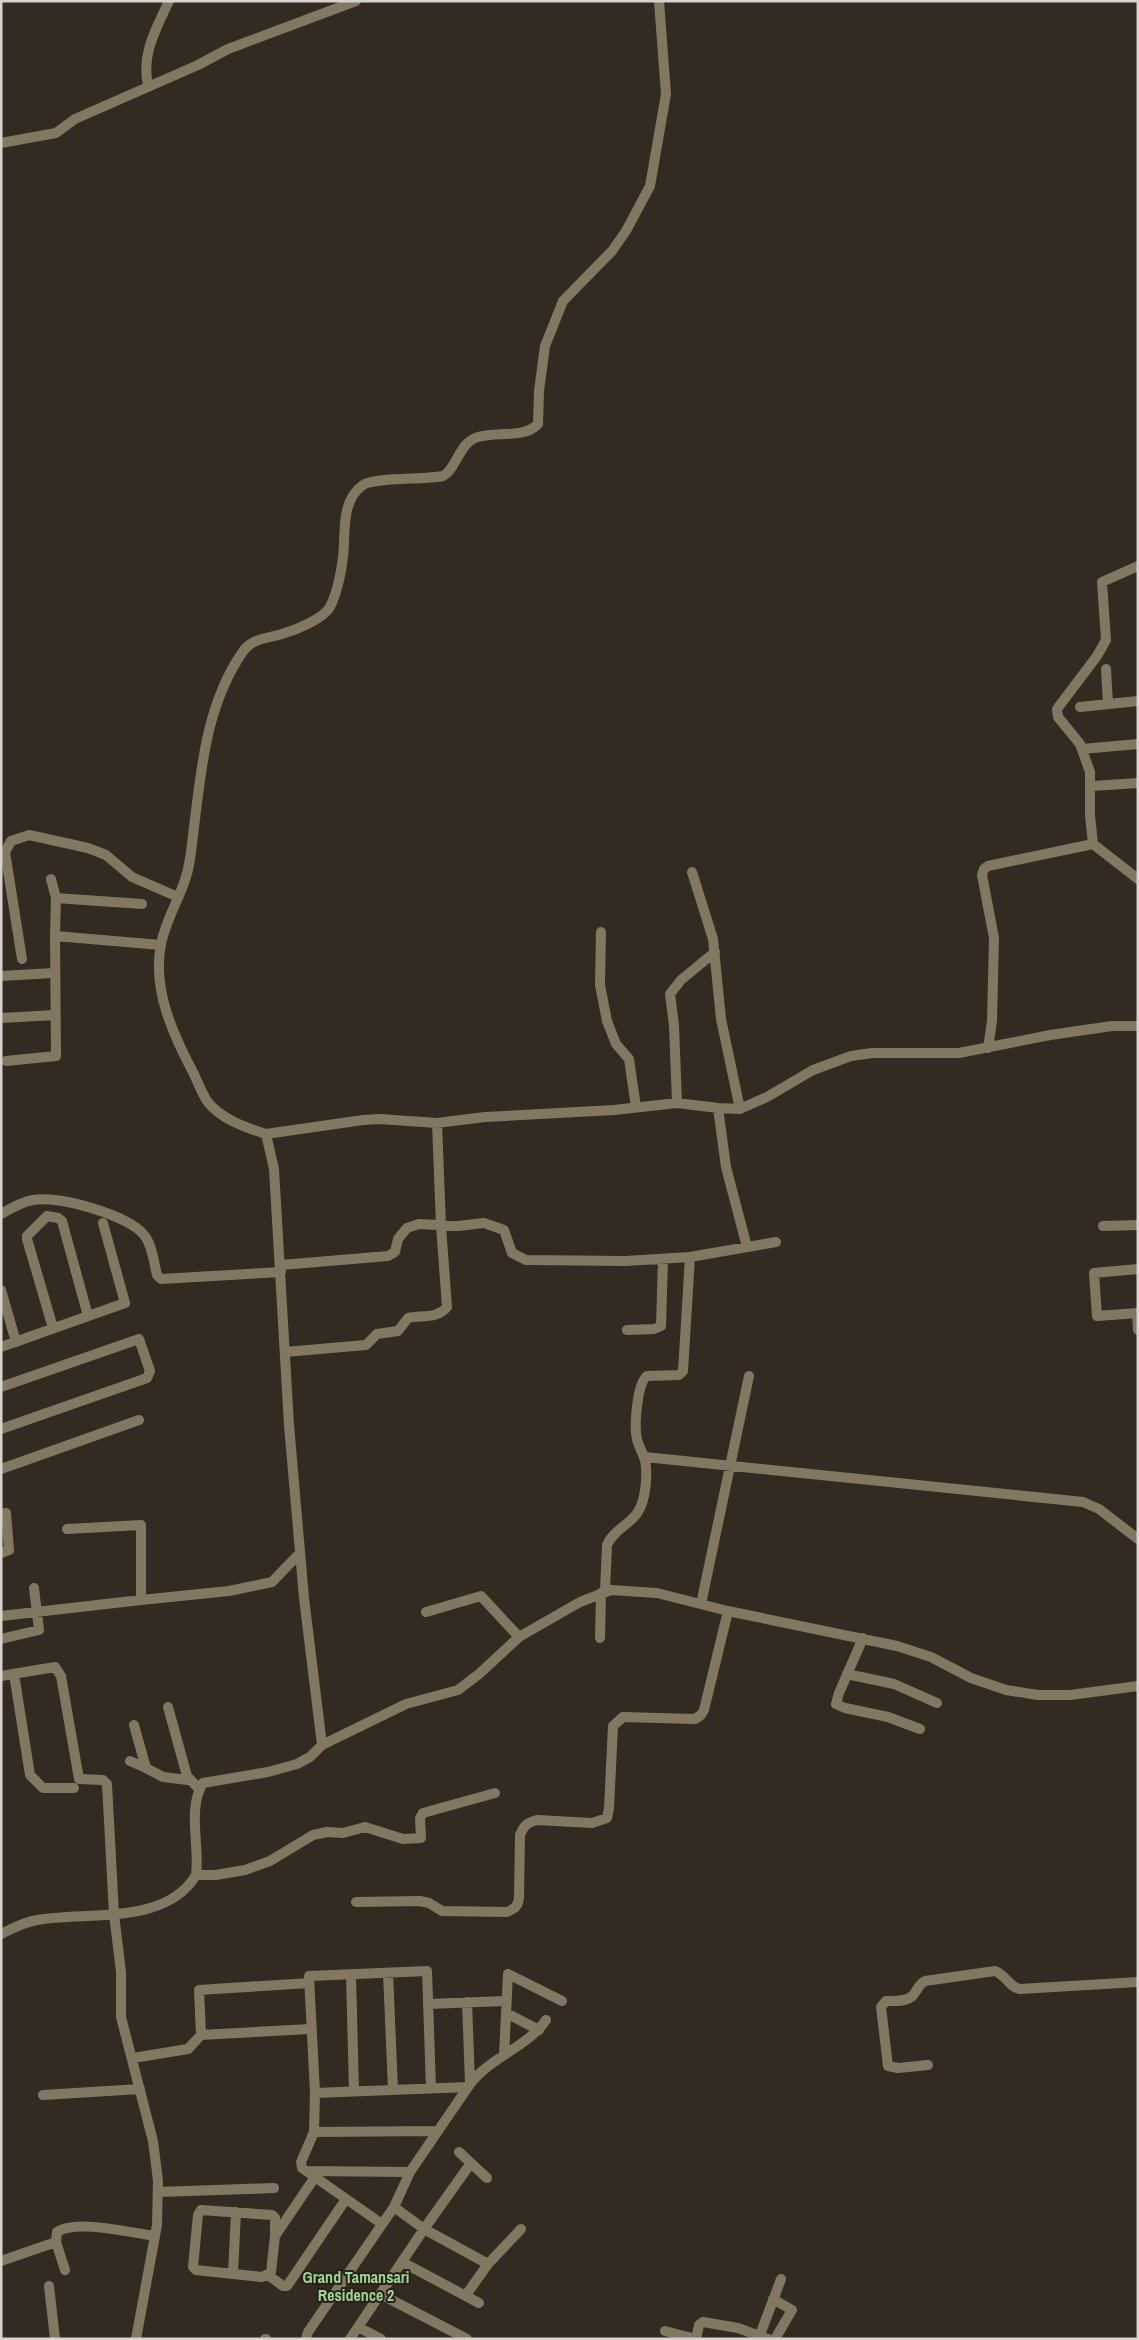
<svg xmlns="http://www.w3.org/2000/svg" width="1139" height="2340" font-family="'Archivo Narrow',sans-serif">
  <rect width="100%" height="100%" fill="#332a22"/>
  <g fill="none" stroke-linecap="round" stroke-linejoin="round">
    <path stroke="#827862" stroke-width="10" d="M148 85C141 54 156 29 169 1
      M1 143 56 133 75 119 198 65 228 49 356 1
      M1138 566 1102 582 1106 640 1097 656 1057 709 1058 717 1080 744 1090 772V815L1093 844 1138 879
      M1106 669 1108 704
      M1080 707 1138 701
      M1082 749 1138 744
      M1092 786 1138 783
      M692 872 713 939 721 1019 740 1109
      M51 879 56 898 55 936 161 945
      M56 898 142 904
      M601 932 600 985 607 1021 616 1044 629 1059 636 1107
      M22 959 5 852 11 841 29 835 88 848 106 855 132 877 178 897
      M1 976 53 973
      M1 1018 55 1015
      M988 1048 992 1021 994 938 982 875 984 869 988 866 1093 844
      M6 1061 56 1056 55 936
      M677 1103 674 1025 670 994 681 980 715 952
      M718 1108 726 1167 747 1247
      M266 1134 363 1120 380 1119 437 1123 485 1117 614 1110 677 1103 718 1108 740 1109 767 1097 813 1070 851 1056 872 1053H959L1050 1035 1112 1026H1138
      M1 1214C11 1208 22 1202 33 1200 58 1195 128 1215 144 1235 152 1244 154 1263 157 1275L161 1279 281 1272
      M1103 1226 1138 1225
      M690 1257 776 1242
      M281 1265 388 1256 395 1252 398 1239 407 1228 419 1224 458 1226 484 1223 504 1230 512 1253 526 1260 626 1261 690 1257 683 1371 679 1375 647 1376C637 1383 634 1427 637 1439 639 1449 646 1456 646 1467 647 1483 645 1507 633 1518 624 1527 612 1533 607 1545L605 1591
      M1138 1269 1094 1273 1097 1316 1138 1313
      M1 1290 16 1342
      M1137 1313 1138 1330
      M53 1328 27 1239V1236L47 1216 58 1218 62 1221 88 1316
      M627 1330 654 1329 661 1326 663 1260
      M1 1347 125 1303 103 1223
      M285 1352 366 1345 377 1334 398 1331 408 1318C422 1315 437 1319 447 1307L441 1226 437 1123
      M1 1387 139 1339 150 1371 147 1378 1 1429
      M645 1457 1083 1502 1099 1509 1138 1539
      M1 1469 139 1420
      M1 1514 6 1513 9 1550 1 1553
      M67 1529 141 1525V1600L229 1591 272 1582 300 1553
      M701 1604 749 1376
      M426 1612 481 1596 519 1637
      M1 1616 141 1600
      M600 1638 601 1593
      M863 1638 839 1693 836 1704 845 1708 888 1717 920 1729
      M1 1639 39 1630 34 1588
      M14 1674 30 1775 43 1788H74
      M847 1674 894 1684 937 1703
      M1 1676 55 1667 61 1676 79 1779 103 1780 107 1784 114 1914 121 1972V2017L153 2141 158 2181 157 2225 136 2339
      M168 1707 187 1776 199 1789
      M134 1725 146 1768 163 1777 188 1780
      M322 1745 304 1598 289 1425 274 1169 266 1134C247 1128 220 1119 207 1101 202 1093 198 1083 194 1074 173 1035 152 989 161 944 167 914 186 890 190 859 200 789 201 710 244 650 253 638 269 638 282 634 296 630 323 619 330 607 337 593 341 573 343 557 346 534 340 501 363 485 375 477 425 480 443 476 456 470 459 442 478 437 497 431 524 439 538 424L539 391 545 346 563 301 612 251 626 231 650 186 666 94 659 1
      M130 1761 146 1768
      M196 1875H216L245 1870 270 1861 313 1835 327 1832 343 1833 365 1827 403 1839 421 1838 420 1818 423 1813 495 1793
      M356 1902 420 1901 429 1903 442 1911 507 1912C514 1909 518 1907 519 1898L520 1835C524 1825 527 1823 537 1820L592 1823 607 1818 609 1808 613 1726 623 1717 695 1719 701 1715 704 1710 728 1611
      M1 1934C13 1928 24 1922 37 1920 86 1911 166 1926 196 1875 200 1846 187 1809 203 1783L268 1772 297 1764 310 1757 322 1745 406 1704 458 1690 479 1674 519 1637 580 1602 611 1590 657 1593 728 1611 897 1646 931 1657 971 1678 1006 1690 1038 1695H1070L1138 1686
      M388 1973 393 2089
      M351 1975 354 2091
      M467 2002 470 2083
      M428 2004 506 2001
      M506 2013 539 2030
      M201 2035 199 1990 309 1983
      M504 2055 508 1974 562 2001
      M133 2058 188 2049 201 2035 310 2029
      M928 2065 898 2068 888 2066 881 2007 886 2001C895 2001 909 2002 914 1994 918 1989 919 1984 925 1981L995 1971C1006 1975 1009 1987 1020 1989L1138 1982
      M468 2087C485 2060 528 2047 546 2020
      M43 2095 140 2089
      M314 2132 436 2131
      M459 2152 487 2178
      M306 2171 410 2172
      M159 2192 274 2188
      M394 2207 424 2229 471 2163
      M382 2224 302 2168 301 2162 314 2132 315 2093 309 1976 427 1971 431 2088
      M275 2236V2218L272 2215 201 2210 198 2215 193 2267 196 2270 262 2277 271 2272 275 2236 315 2177
      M56 2242 65 2270
      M1 2261 56 2242 57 2232C77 2219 131 2233 155 2236
      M402 2262 479 2303
      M488 2264 521 2229
      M233 2274 236 2212
      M268 2275 283 2286H287L346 2199
      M49 2286 55 2339
      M380 2294 467 2339
      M773 2299 792 2310 775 2339
      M358 2327 381 2339
      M665 2331 696 2339
      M760 2335 781 2279
      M265 2339H266
      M306 2339 308 2332 394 2207 410 2172 468 2087 315 2093
      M350 2339 424 2229 488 2264 466 2295
      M696 2339 699 2325 703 2322 738 2328 768 2339"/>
  </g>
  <g text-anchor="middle" stroke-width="4" stroke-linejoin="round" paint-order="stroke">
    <g font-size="16" font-weight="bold" fill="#9dd397" stroke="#292119">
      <text x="356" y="2283">Grand Tamansari<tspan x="356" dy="18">Residence 2</tspan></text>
    </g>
  </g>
  <rect width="1139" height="2340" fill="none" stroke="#d8d2cd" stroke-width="5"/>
</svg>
